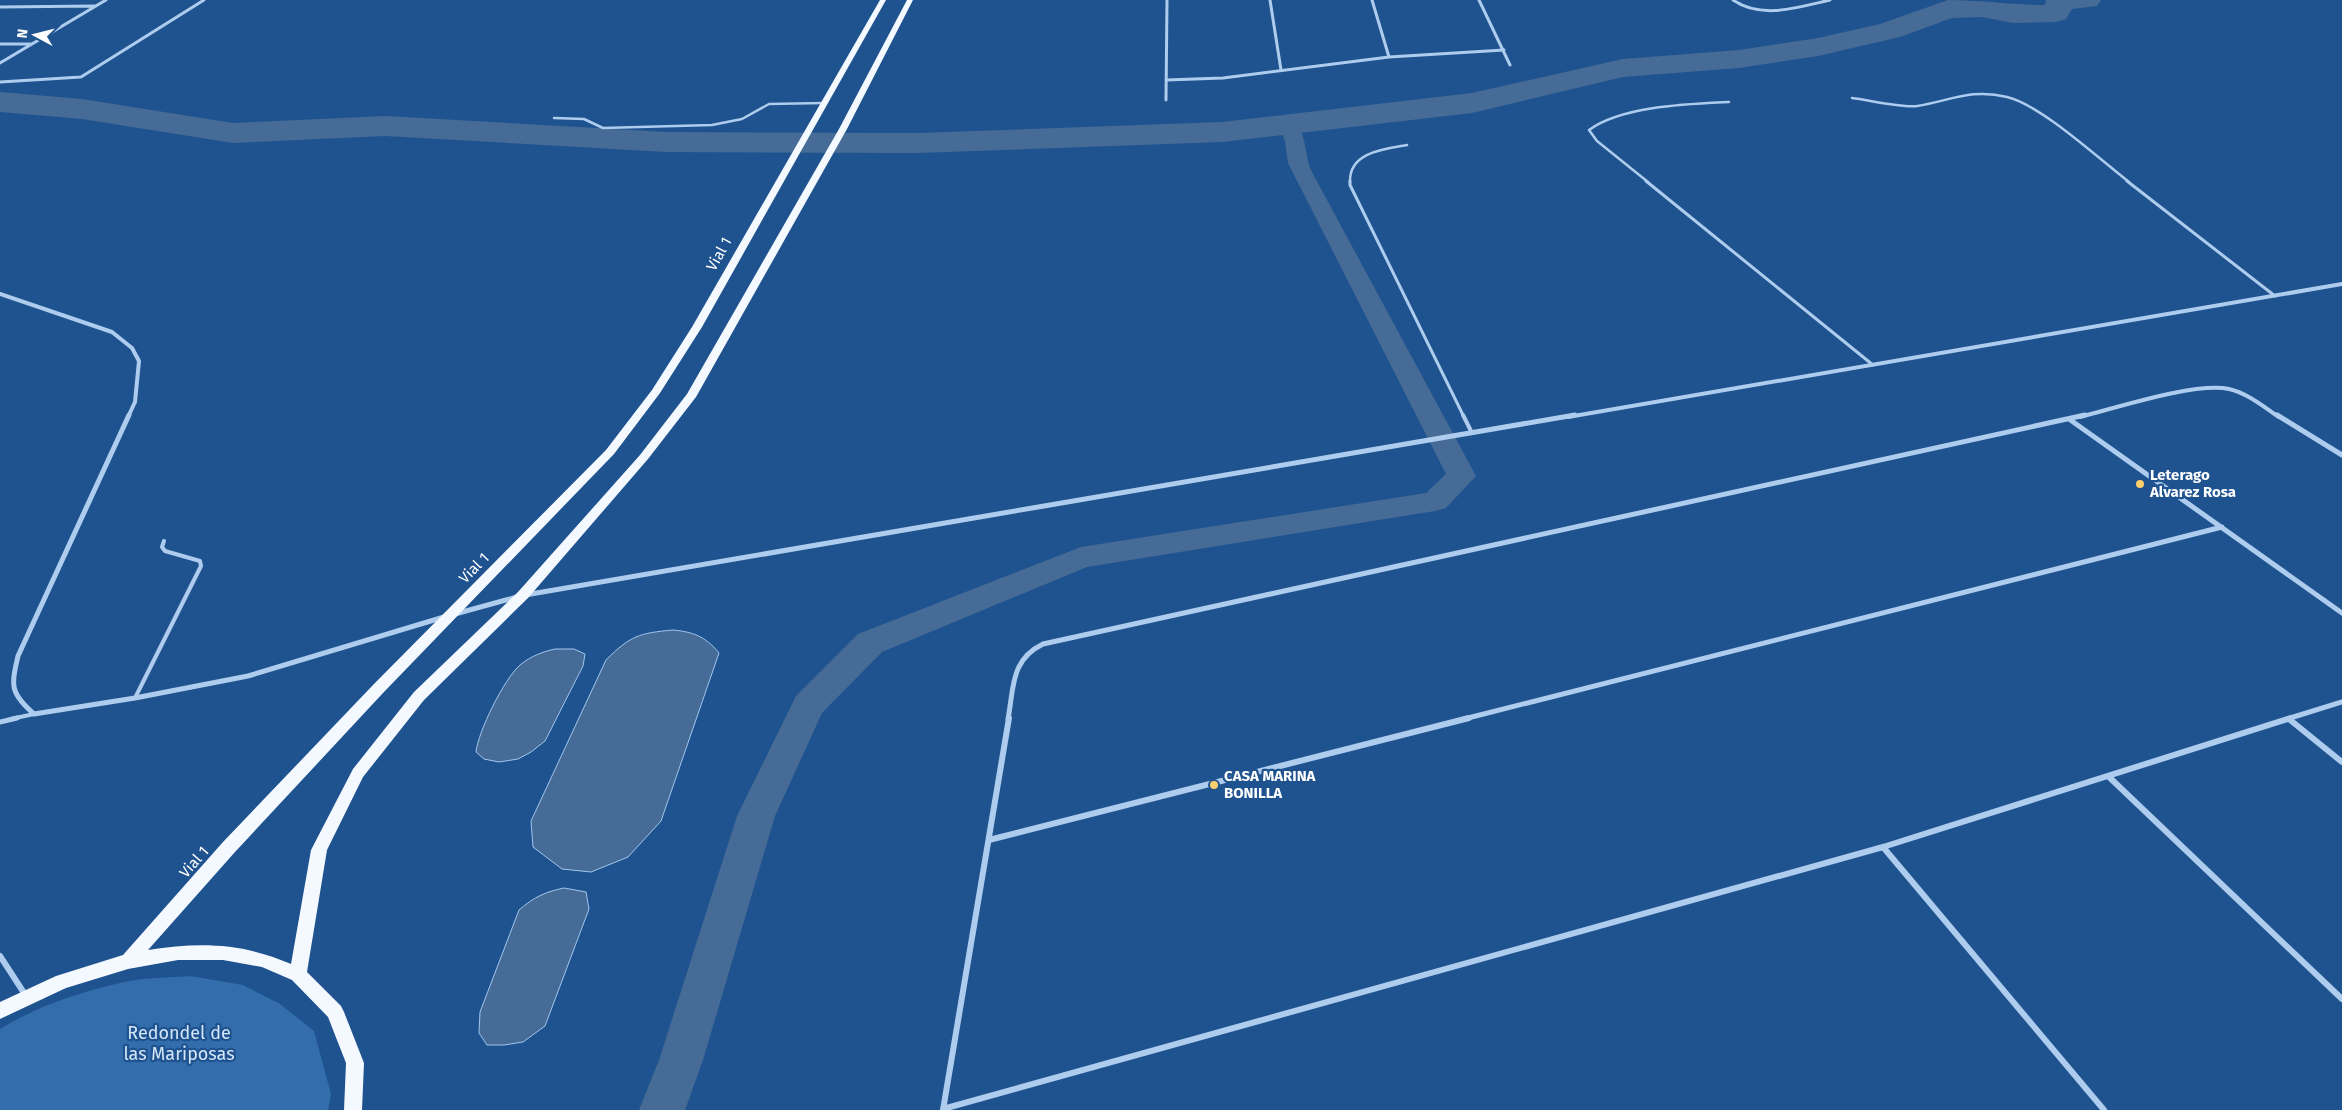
<svg xmlns="http://www.w3.org/2000/svg" width="2342" height="1110" font-family="'Fira Sans',sans-serif">
  <rect width="100%" height="100%" fill="#1f538f"/>
  <path fill="#336dac" d="M190 976 243 985 280 1004 314 1031 331 1094 328 1110H0V1029C37 1006 82 991 125 982 146 977 169 978 190 976Z"/>
  <path fill="#466b96" stroke="#a2c7ee" d="M673 630C693 632 705 636 719 653L661 821 628 857 591 872 562 869 533 847 531 821 606 660C630 636 639 633 673 630Z
    M555 649H574L585 654 583 666 545 741 531 752 518 759 499 762 484 759 476 752C478 732 504 679 520 665 531 656 542 652 555 649Z
    M564 888 586 892 589 909 545 1026 523 1042 504 1045H487L479 1033 480 1012 519 910C534 897 545 892 564 888Z"/>
  <g fill="none" stroke-linecap="round" stroke-linejoin="round">
    <path fill="#466b96" fill-rule="evenodd" d="M1288 118 1295 120C1304 133 1305 146 1308 161 1310 170 1316 179 1320 187L1476 476 1446 508 1435 511 1087 567 882 652 822 713 775 816 703 1060 685 1110H639L659 1060 737 816 796 696 858 634 1081 547 1426 493 1446 474 1288 163 1285 141 1278 124 1281 120Z"/>
    <path fill="#466b96" fill-rule="evenodd" d="M1948 0C1981 0 2012 5 2045 5L2046 0H2101L2097 6 2072 9 2066 19 2056 22 2013 23 1982 17 1952 18 1900 37 1818 56 1739 68 1623 77 1472 113 1222 142 918 153 666 152 385 136 233 143 82 119 0 112V92L82 99 233 123 385 116 666 132 918 133 1222 122 1472 93 1623 59 1739 50 1818 38 1880 24Z"/>
    <path stroke="#aecced" stroke-width="2.5" d="M1852 98C1869 100 1901 108 1917 106 1950 101 1971 88 2007 97 2041 105 2099 159 2129 182
      M554 118 584 119 603 128 712 125 742 119 769 104 824 103
      M1350 182C1349 152 1384 149 1407 145
      M1648 182 1597 141 1589 130C1622 106 1688 104 1729 102"/>
    <path stroke="#aecced" stroke-width="3" d="M1350 181V185L1464 417
      M1646 181 1873 365
      M2127 181 2275 296"/>
    <path stroke="#aecced" stroke-width="4" d="M1463 415 1472 433
      M135 698 201 566 200 561 165 551 162 547 164 541
      M11 719 34 714"/>
    <path stroke="#aecced" stroke-width="5" d="M0 722 17 718"/>
    <path stroke="#aecced" stroke-width="3" d="M1270 0 1281 70
      M1372 0 1389 57
      M1479 0 1510 65
      M1733 0C1762 20 1799 7 1830 0
      M0 7 95 6
      M0 44H32
      M0 63 106 0
      M1166 80 1223 78 1389 57 1504 50
      M0 82 81 77 204 0
      M1166 100 1167 0"/>
    <path stroke="#aecced" stroke-width="4" d="M0 294 112 332 132 348 139 361 135 402 128 417
      M1568 417 2342 284
      M2080 417C2116 408 2195 382 2229 389 2247 393 2264 407 2279 417"/>
    <path stroke="#aecced" stroke-width="5" d="M129 415 18 656C11 686 10 693 34 714L135 698 248 676 444 617
      M2277 415 2342 455
      M2069 419 2342 613
      M525 595 1575 415
      M455 614 517 597
      M1008 719C1014 688 1010 660 1043 644L2085 415
      M1464 719 2222 527
      M2287 719 2342 702"/>
    <path stroke="#aecced" stroke-width="6" d="M2289 719 2342 762
      M2108 776 2342 999
      M989 840 1469 718
      M1883 847 2104 1110
      M0 956 26 996
      M943 1109 1883 847 2291 718
      M943 1110 1009 718"/>
    <path fill="#f4f9ff" fill-rule="evenodd" d="M880 0H886L702 327 660 393 614 454 383 693 235 852 148 950C201 942 242 943 291 964L311 850 353 769 414 692 518 592 640 455 687 394 839 129 907 0H913L847 129 696 397 648 459 528 598 424 700 363 777 327 850 307 972 341 1006 344 1012 364 1063 362 1110H344L346 1063 328 1017 292 980 262 967 223 960H178L128 969 66 988 0 1019V1002L56 976 123 955 223 842 373 685 606 450 652 390 692 327Z"/>
  </g>
  <g fill="#fbce6e" stroke="#1f538f" stroke-width="2">
    <circle cx="2140" cy="484" r="5"/>
    <circle cx="1214" cy="785" r="5"/>
  </g>
  <g text-anchor="middle" stroke-width="4.5" stroke-linejoin="round" paint-order="stroke">
    <g font-size="15" fill="#fff" stroke="#1f538f">
      <text transform="translate(719 254) rotate(-61)" y="5">Vial 1</text>
      <text transform="translate(474 568) rotate(-46)" y="5">Vial 1</text>
      <text transform="translate(194 862) rotate(-49)" y="5">Vial 1</text>
    </g>
    <g font-size="15" font-weight="bold" fill="#fff" stroke="#1f538f" text-anchor="start">
      <text x="2150" y="480">Leterago<tspan x="2150" dy="17">Alvarez Rosa</tspan></text>
      <text x="1224" y="781">CASA MARINA<tspan x="1224" dy="17">BONILLA</tspan></text>
    </g>
    <g font-size="18" fill="#d4e6f9" stroke="#1f538f">
      <text x="179" y="1039">Redondel de<tspan x="179" dy="21">las Mariposas</tspan></text>
    </g>
  </g>
  <g transform="translate(35 35) rotate(277)" stroke="#1f538f" stroke-width="4" paint-order="stroke">
  <path d="M0-4L9 19L0 12L-9 19Z" fill="#ffffff"/>
  <text y="-8" font-size="14" font-weight="bold" text-anchor="middle" fill="#ffffff">N</text>
  </g>
</svg>
